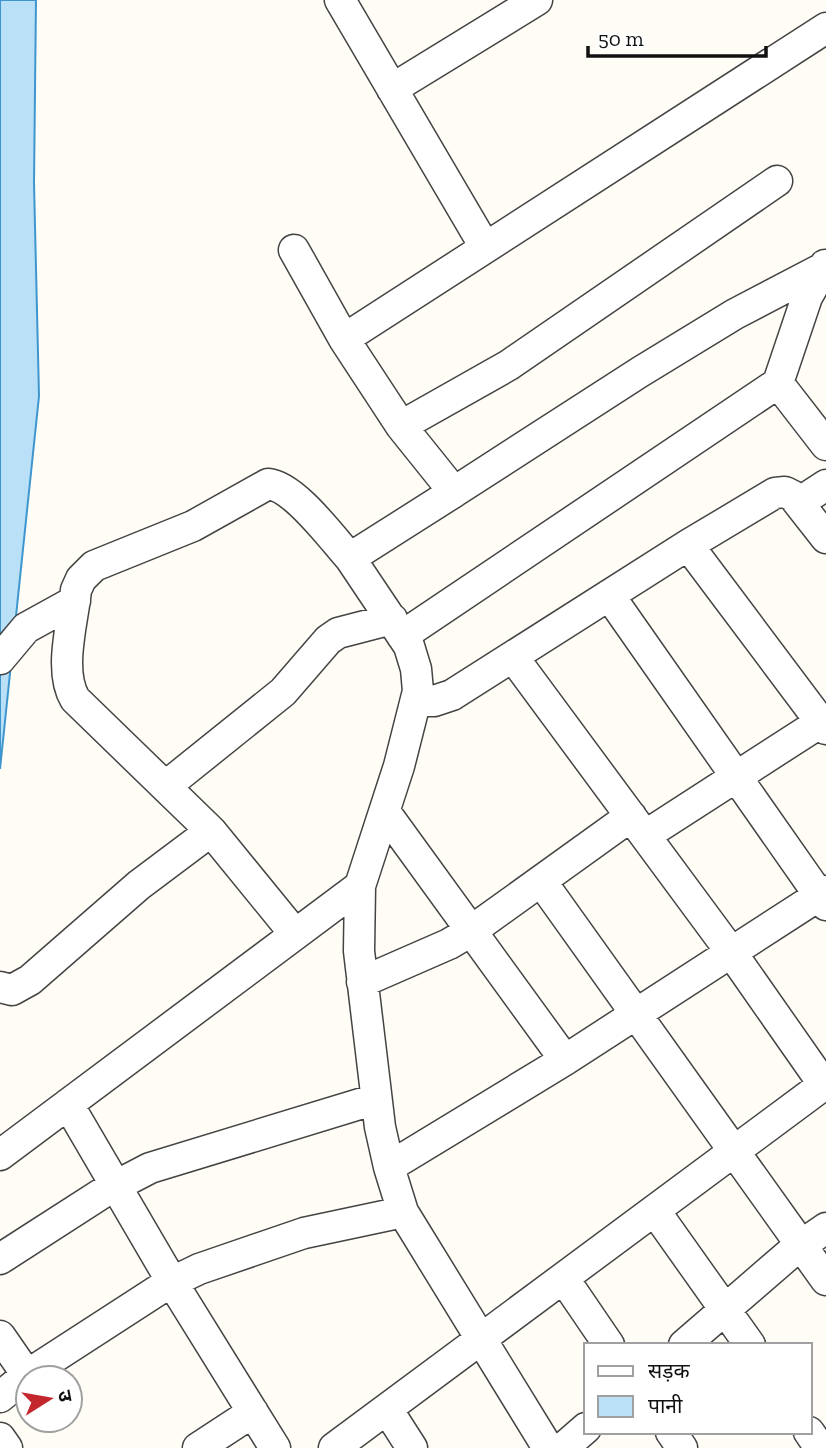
<svg xmlns="http://www.w3.org/2000/svg" width="826" height="1448" font-family="'Zilla Slab','Noto Sans Devanagari',serif">
  <rect width="100%" height="100%" fill="#fffdf5"/>
  <path fill="#b9e0f7" stroke="#3f96cf" stroke-width="2" d="M0 0H36L34 183 39 396 0 769Z"/>
  <g fill="none" stroke-linecap="round" stroke-linejoin="round">
    <g stroke="#444" stroke-width="33">
      <path id="minor" d="M340 0 485 247
        M392 89 537 0
        M294 250 344 339
        M825 265 807 297 778 383 826 445
        M401 426 509 365 777 181
        M454 492 640 372 735 314 821 269
        M800 502 826 485
        M688 545 826 729
        M609 595 826 905
        M402 636 778 383
        M513 657 731 952 824 1085
        M0 659 26 628 75 601
        M416 701H434L452 695 688 545 775 493 785 492 793 496 826 538
        M166 786 283 692 328 640 338 633 392 619
        M385 812 565 1060
        M646 835 821 722
        M541 881 826 1280
        M295 934 211 831 75 699C58 670 73 622 76 590L81 579 94 566 193 526 268 484C294 486 332 538 350 558
        M362 982 449 944 471 931 631 816
        M0 987 12 990 30 980 139 885 211 831
        M68 1104 172 1282 275 1448
        M0 1155 360 886
        M389 1167 565 1060 826 891
        M655 1211 750 1345
        M0 1259 104 1192 150 1168 376 1099
        M564 1279 609 1345
        M0 1336 27 1375
        M684 1345 794 1250 826 1228
        M0 1397 27 1375 166 1285 199 1269 304 1233 403 1212
        M387 1409 412 1448
        M671 1432 682 1448
        M809 1432 820 1448
        M0 1438 7 1448
        M198 1448 253 1412
        M334 1448 826 1083
        M548 1448 403 1212 389 1167 380 1127 359 951 360 886 399 766 418 691 416 669 409 646 350 558 454 492 401 426 344 339 826 28
        M563 1448 586 1428"/>
    </g>
    <use href="#minor" stroke="#fff" stroke-width="30"/>
  </g>
  <rect x="584" y="1343" width="228" height="91" fill="#ffffff" stroke="#a0a0a0" stroke-width="2"/>
  <rect x="598" y="1366" width="35" height="10" fill="#ffffff" stroke="#a0a0a0" stroke-width="2"/>
  <text x="648" y="1378" font-size="21" fill="#111111">सड़क</text>
  <rect x="598" y="1396" width="35" height="21" fill="#b9e0f7" stroke="#a0a0a0" stroke-width="2"/>
  <text x="648" y="1413" font-size="21" fill="#111111">पानी</text>
  <g transform="translate(49 1399) rotate(79)"><circle r="33" fill="#ffffff" stroke="#a0a0a0" stroke-width="2"/>
  <path d="M0-5L12 26L0 18L-12 26Z" fill="#c4262e"/>
  <text y="-10" font-size="19" font-weight="bold" text-anchor="middle" fill="#111111">उ</text>
  </g>
  <path d="M588 46v10h178v-10" fill="none" stroke="#111111" stroke-width="3.5"/>
  <text x="598" y="46" font-size="21" fill="#111111" stroke="#ffffff" stroke-width="5" paint-order="stroke">50 m</text>
</svg>
